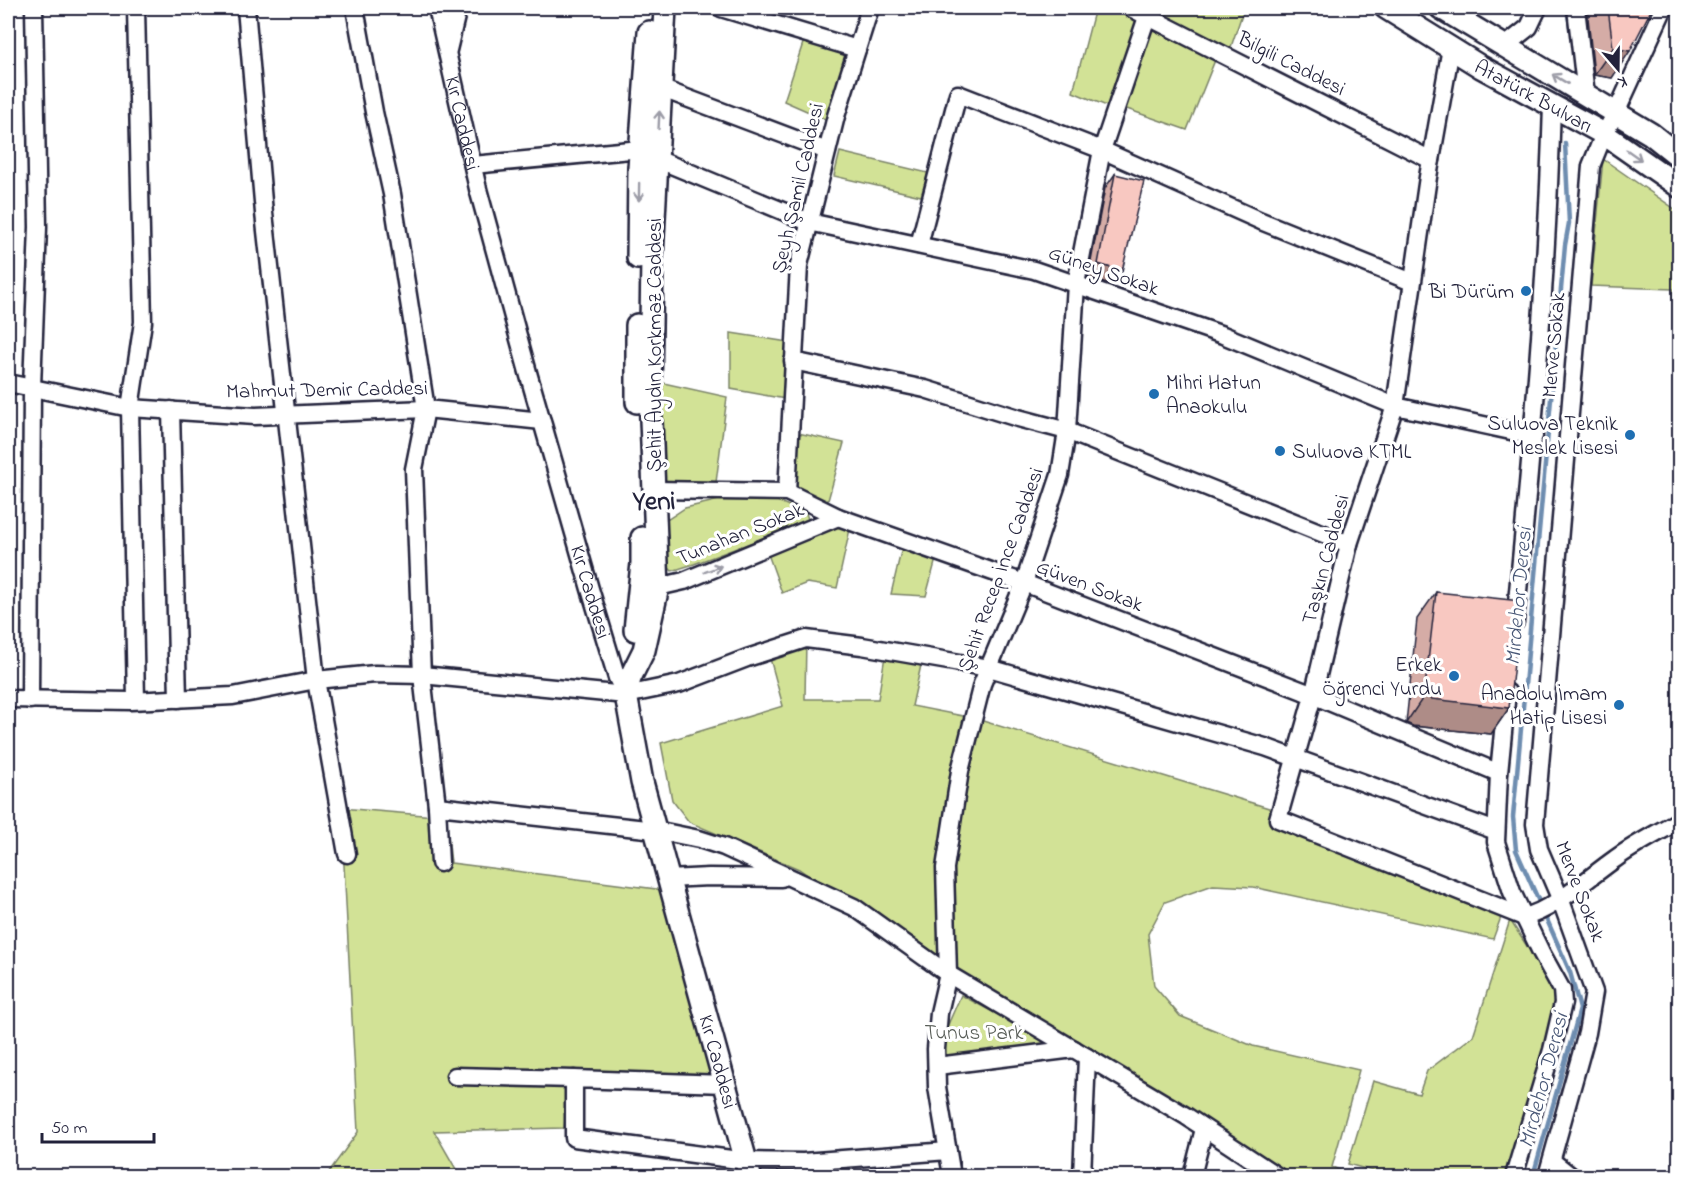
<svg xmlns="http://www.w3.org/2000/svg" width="1687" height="1184" font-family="'Indie Flower',sans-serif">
  <rect width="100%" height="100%" fill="#fff"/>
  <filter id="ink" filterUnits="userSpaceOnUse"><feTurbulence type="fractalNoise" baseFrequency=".0167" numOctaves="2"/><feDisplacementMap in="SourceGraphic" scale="12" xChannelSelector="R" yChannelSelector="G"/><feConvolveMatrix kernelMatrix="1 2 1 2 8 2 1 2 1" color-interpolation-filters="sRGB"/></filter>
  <g filter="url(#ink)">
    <path fill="#d2e296" stroke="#7a8268" stroke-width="1.5" d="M1095 8H1115L1139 19 1109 107 1073 92Z
      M1163 8H1244L1230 50 1161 13Z
      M1154 24 1217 55 1187 130 1124 108Z
      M806 34 857 49 834 123 784 101Z
      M840 152 928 173 921 196 834 176Z
      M1603 159 1679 212V330L1673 328V289L1591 286Z
      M731 333 794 343 791 400 731 389Z
      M650 380 727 397 715 490H654Z
      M789 431 844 443 825 511 787 492Z
      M728 498H770L806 513 808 519 804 523 694 564 672 571 666 565 667 520 685 508Z
      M838 523 850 529 837 588 807 583 782 593 768 554Z
      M902 547 936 559 926 596 891 594Z
      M806 639 805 699H878L886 650 923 656 912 706 973 718 1272 809 1278 819 1504 909 1493 939 1253 887 1213 885 1165 902 1148 934 1154 986 1180 1016 1253 1046 1359 1070 1332 1167 1355 1176H1286L1216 1136 948 974 799 869 689 822 672 800 661 743 783 706 768 651Z
      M341 808 446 817 451 863 664 890 712 1074 570 1071 564 1128 434 1131 460 1176H326L358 1132Z
      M1510 920 1550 982 1557 1010 1509 1176H1390L1348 1164 1373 1081 1419 1094 1427 1071 1473 1036Z
      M961 995 1062 1049 941 1063 943 1036Z"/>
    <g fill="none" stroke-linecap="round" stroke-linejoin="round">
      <path stroke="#6e8db0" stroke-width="4.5" d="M1567 8 1570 27
        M1541 906 1516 850 1513 817 1565 245 1569 223 1565 143
        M1533 1176 1580 1009 1570 972 1544 913"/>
      <g stroke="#22223b" stroke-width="21">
        <g id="minor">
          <path d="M246 8 264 213 316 680 347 854"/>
          <path d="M355 8 374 112 392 194 426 409 414 469 422 675 437 806 440 863"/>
          <path id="s1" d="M437 8 478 189 529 376 590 589 617 678 626 695"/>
          <path d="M721 8 857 49"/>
          <path d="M1131 8 1431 160"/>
          <path d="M1576 8 1586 95"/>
          <path d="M1505 46 1529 27 1538 8"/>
          <path d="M1451 48 1428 177 1395 406 1349 544 1313 696 1278 819 1524 917C1554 910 1589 877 1615 859 1635 844 1658 833 1680 820"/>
          <path d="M448 50 458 8"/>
          <path d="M660 88 827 151"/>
          <path d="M657 159 809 222 1034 270 1223 335 1395 406 1534 436"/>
          <path d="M473 165 641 149"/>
          <path d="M919 245 958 94 1102 150 1261 221 1412 282"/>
          <path d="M793 361 925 389 1018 418 1067 431 1349 544"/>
          <path d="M8 383 130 408 255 416 426 409 542 421"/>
          <path d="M171 410 178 699"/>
          <path d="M654 490 787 492 838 517 1024 583 1303 691 1499 773"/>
          <path d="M787 492 799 265 836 116 870 8"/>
          <path d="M658 587 684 581 838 517"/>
          <path d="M1515 622C1532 450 1547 278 1552 105"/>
          <path d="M1507 692 1499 773 1496 842 1512 892 1541 952 1562 990 1563 1003 1552 1050 1514 1176"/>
          <path d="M8 699 131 701 233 696 316 680 375 674 422 675 626 695 679 684 747 658 806 639 862 646 989 668 1265 747 1496 831"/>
          <path d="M30 700 32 387 38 227 34 8"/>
          <path d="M136 700 130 408 143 322 136 8"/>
          <path d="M437 806 655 830 699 839 724 847 854 907 948 974 1186 1116 1277 1176"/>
          <path d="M668 879 709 877 781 878"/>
          <path d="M937 1066 1074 1049"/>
          <path d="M455 1076 574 1079"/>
          <path d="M725 1084 574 1079V1138L746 1161 803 1162 948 1151"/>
          <path d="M1552 1161 1571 1176"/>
          <path d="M952 1176 937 1087 936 1049 939 1013 948 974 945 868 960 771 982 684 1024 583 1060 475 1067 431 1076 284 1102 150 1150 8"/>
          <path d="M1082 1176 1087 1057"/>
          <path d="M1192 1176 1204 1129"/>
          <path d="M1547 1176 1587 1033 1594 992 1560 898 1539 849 1535 824 1591 166 1604 134 1616 113 1664 8"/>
        </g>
      </g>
      <g stroke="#22223b" stroke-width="26">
        <g id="major">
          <path id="s2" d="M665 8 652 257 650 396 658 587 644 650 630 678 626 695 642 782 750 1176"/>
          <path id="s3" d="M1386 8 1481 67 1604 134 1680 187"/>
          <path d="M1441 8 1651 134 1680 157"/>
          <path d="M638 258 639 168 649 32"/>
          <path d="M637 325V402"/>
          <path d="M635 630 642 563V538"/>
        </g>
      </g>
      <use href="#minor" stroke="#fff" stroke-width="16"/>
      <use href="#major" stroke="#fff" stroke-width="21"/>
    </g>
    <path fill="#d5aca6" stroke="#22223b" stroke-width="1.5" d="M1587 8H1652L1612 78 1594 75Z
      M1115 174 1122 271 1113 285 1088 277 1105 188Z
      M1436 592 1509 708 1491 734 1413 726 1406 723 1417 619Z"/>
    <path fill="#ae8c87" stroke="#22223b" stroke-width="1.5" d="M1613 48 1630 51 1612 78 1594 75Z
      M1098 264 1122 271 1113 285 1088 277Z
      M1424 696 1509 708 1491 734 1413 726 1406 723Z"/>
    <path fill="#f8c8c1" stroke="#22223b" stroke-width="1.5" d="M1608 8H1652L1630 51 1613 48Z
      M1115 174 1144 181 1122 271 1098 264Z
      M1436 592 1521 601 1509 708 1432 699 1424 696Z"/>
    <defs><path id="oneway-shaft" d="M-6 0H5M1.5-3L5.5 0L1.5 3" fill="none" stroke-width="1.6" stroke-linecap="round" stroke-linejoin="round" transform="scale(1.5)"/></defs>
    <g stroke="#9c9ca7">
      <use href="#oneway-shaft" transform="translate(1560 79) rotate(-149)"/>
      <use href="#oneway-shaft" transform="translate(659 120) rotate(-87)"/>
      <use href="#oneway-shaft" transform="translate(1634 155) rotate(35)"/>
      <use href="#oneway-shaft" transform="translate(639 192) rotate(91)"/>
      <use href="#oneway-shaft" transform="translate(713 569) rotate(-21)"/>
    </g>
  </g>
  <g fill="#1f6fb2" stroke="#fff" stroke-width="2">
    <circle cx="1526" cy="291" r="6"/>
    <circle cx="1154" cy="394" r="6"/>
    <circle cx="1630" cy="435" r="6"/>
    <circle cx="1280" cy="451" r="6"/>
    <circle cx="1454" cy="676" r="6"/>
    <circle cx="1619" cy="705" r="6"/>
  </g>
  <g text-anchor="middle" stroke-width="6" stroke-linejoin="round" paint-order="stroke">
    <g font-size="21" fill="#22223b" stroke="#fff">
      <text transform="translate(1292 63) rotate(27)" y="7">Bilgili Caddesi</text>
      <text dy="7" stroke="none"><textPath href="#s3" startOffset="172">Atatürk Bulvarı</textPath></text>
      <text dy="7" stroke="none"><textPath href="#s1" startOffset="118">Kır Caddesi</textPath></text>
      <text transform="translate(797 188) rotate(-77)" y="7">Şeyh Şamil Caddesi</text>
      <text transform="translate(1104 270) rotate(19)" y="7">Güney Sokak</text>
      <text transform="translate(654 345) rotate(-90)" y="7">Şehit Aydın Korkmaz Caddesi</text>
      <text transform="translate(1553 345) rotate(-85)" y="7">Merve Sokak</text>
      <text transform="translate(327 389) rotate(-1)" y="7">Mahmut Demir Caddesi</text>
      <text transform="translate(740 533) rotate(-22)" y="7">Tunahan Sokak</text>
      <text transform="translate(1325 559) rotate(-75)" y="7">Taşkın Caddesi</text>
      <text transform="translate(1000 569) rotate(-70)" y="7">Şehit Recep İnce Caddesi</text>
      <text transform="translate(1090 585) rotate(21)" y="7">Güven Sokak</text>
      <text dy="7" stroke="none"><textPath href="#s1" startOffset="604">Kır Caddesi</textPath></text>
      <text transform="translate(1581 891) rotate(69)" y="7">Merve Sokak</text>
      <text dy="7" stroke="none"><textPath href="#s2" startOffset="1071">Kır Caddesi</textPath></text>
    </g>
    <g font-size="21" fill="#22223b" stroke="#fff" text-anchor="end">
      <text x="1514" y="298">Bi Dürüm</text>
      <text x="1166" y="389" text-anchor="start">Mihri Hatun<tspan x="1166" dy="24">Anaokulu</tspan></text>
      <text x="1618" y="430">Suluova Teknik<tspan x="1618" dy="24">Meslek Lisesi</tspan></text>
      <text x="1292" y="458" text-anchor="start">Suluova KTML</text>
      <text x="1442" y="671">Erkek<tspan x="1442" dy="24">Öğrenci Yurdu</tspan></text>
      <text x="1607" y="700">Anadolu İmam<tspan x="1607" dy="24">Hatip Lisesi</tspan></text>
    </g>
    <g font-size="21" fill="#575c56" stroke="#fff">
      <text x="974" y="1039">Tunus Park</text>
    </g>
    <g font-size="22" font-style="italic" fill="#485776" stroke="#fff">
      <text transform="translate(1517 596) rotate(-85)" y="8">Mirdehor Deresi</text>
      <text transform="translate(1542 1080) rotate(-75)" y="8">Mirdehor Deresi</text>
    </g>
    <g font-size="27" font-weight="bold" fill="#22223b" stroke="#fff">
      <text x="654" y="509">Yeni</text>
    </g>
  </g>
  <rect width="1687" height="1184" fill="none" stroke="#fff" stroke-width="30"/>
  <rect x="15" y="15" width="1657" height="1154" fill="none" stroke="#22223b" stroke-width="2" filter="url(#ink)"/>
  <g transform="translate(1618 69) rotate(160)" stroke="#ffffff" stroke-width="4.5" paint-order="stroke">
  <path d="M0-4.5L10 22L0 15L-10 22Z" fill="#22223b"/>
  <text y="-9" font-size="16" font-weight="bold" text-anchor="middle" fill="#22223b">K</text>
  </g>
  <path d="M42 1133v9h112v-9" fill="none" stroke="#22223b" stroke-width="3"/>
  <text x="51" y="1133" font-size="18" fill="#22223b" stroke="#ffffff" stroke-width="4.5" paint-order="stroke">50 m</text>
</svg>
